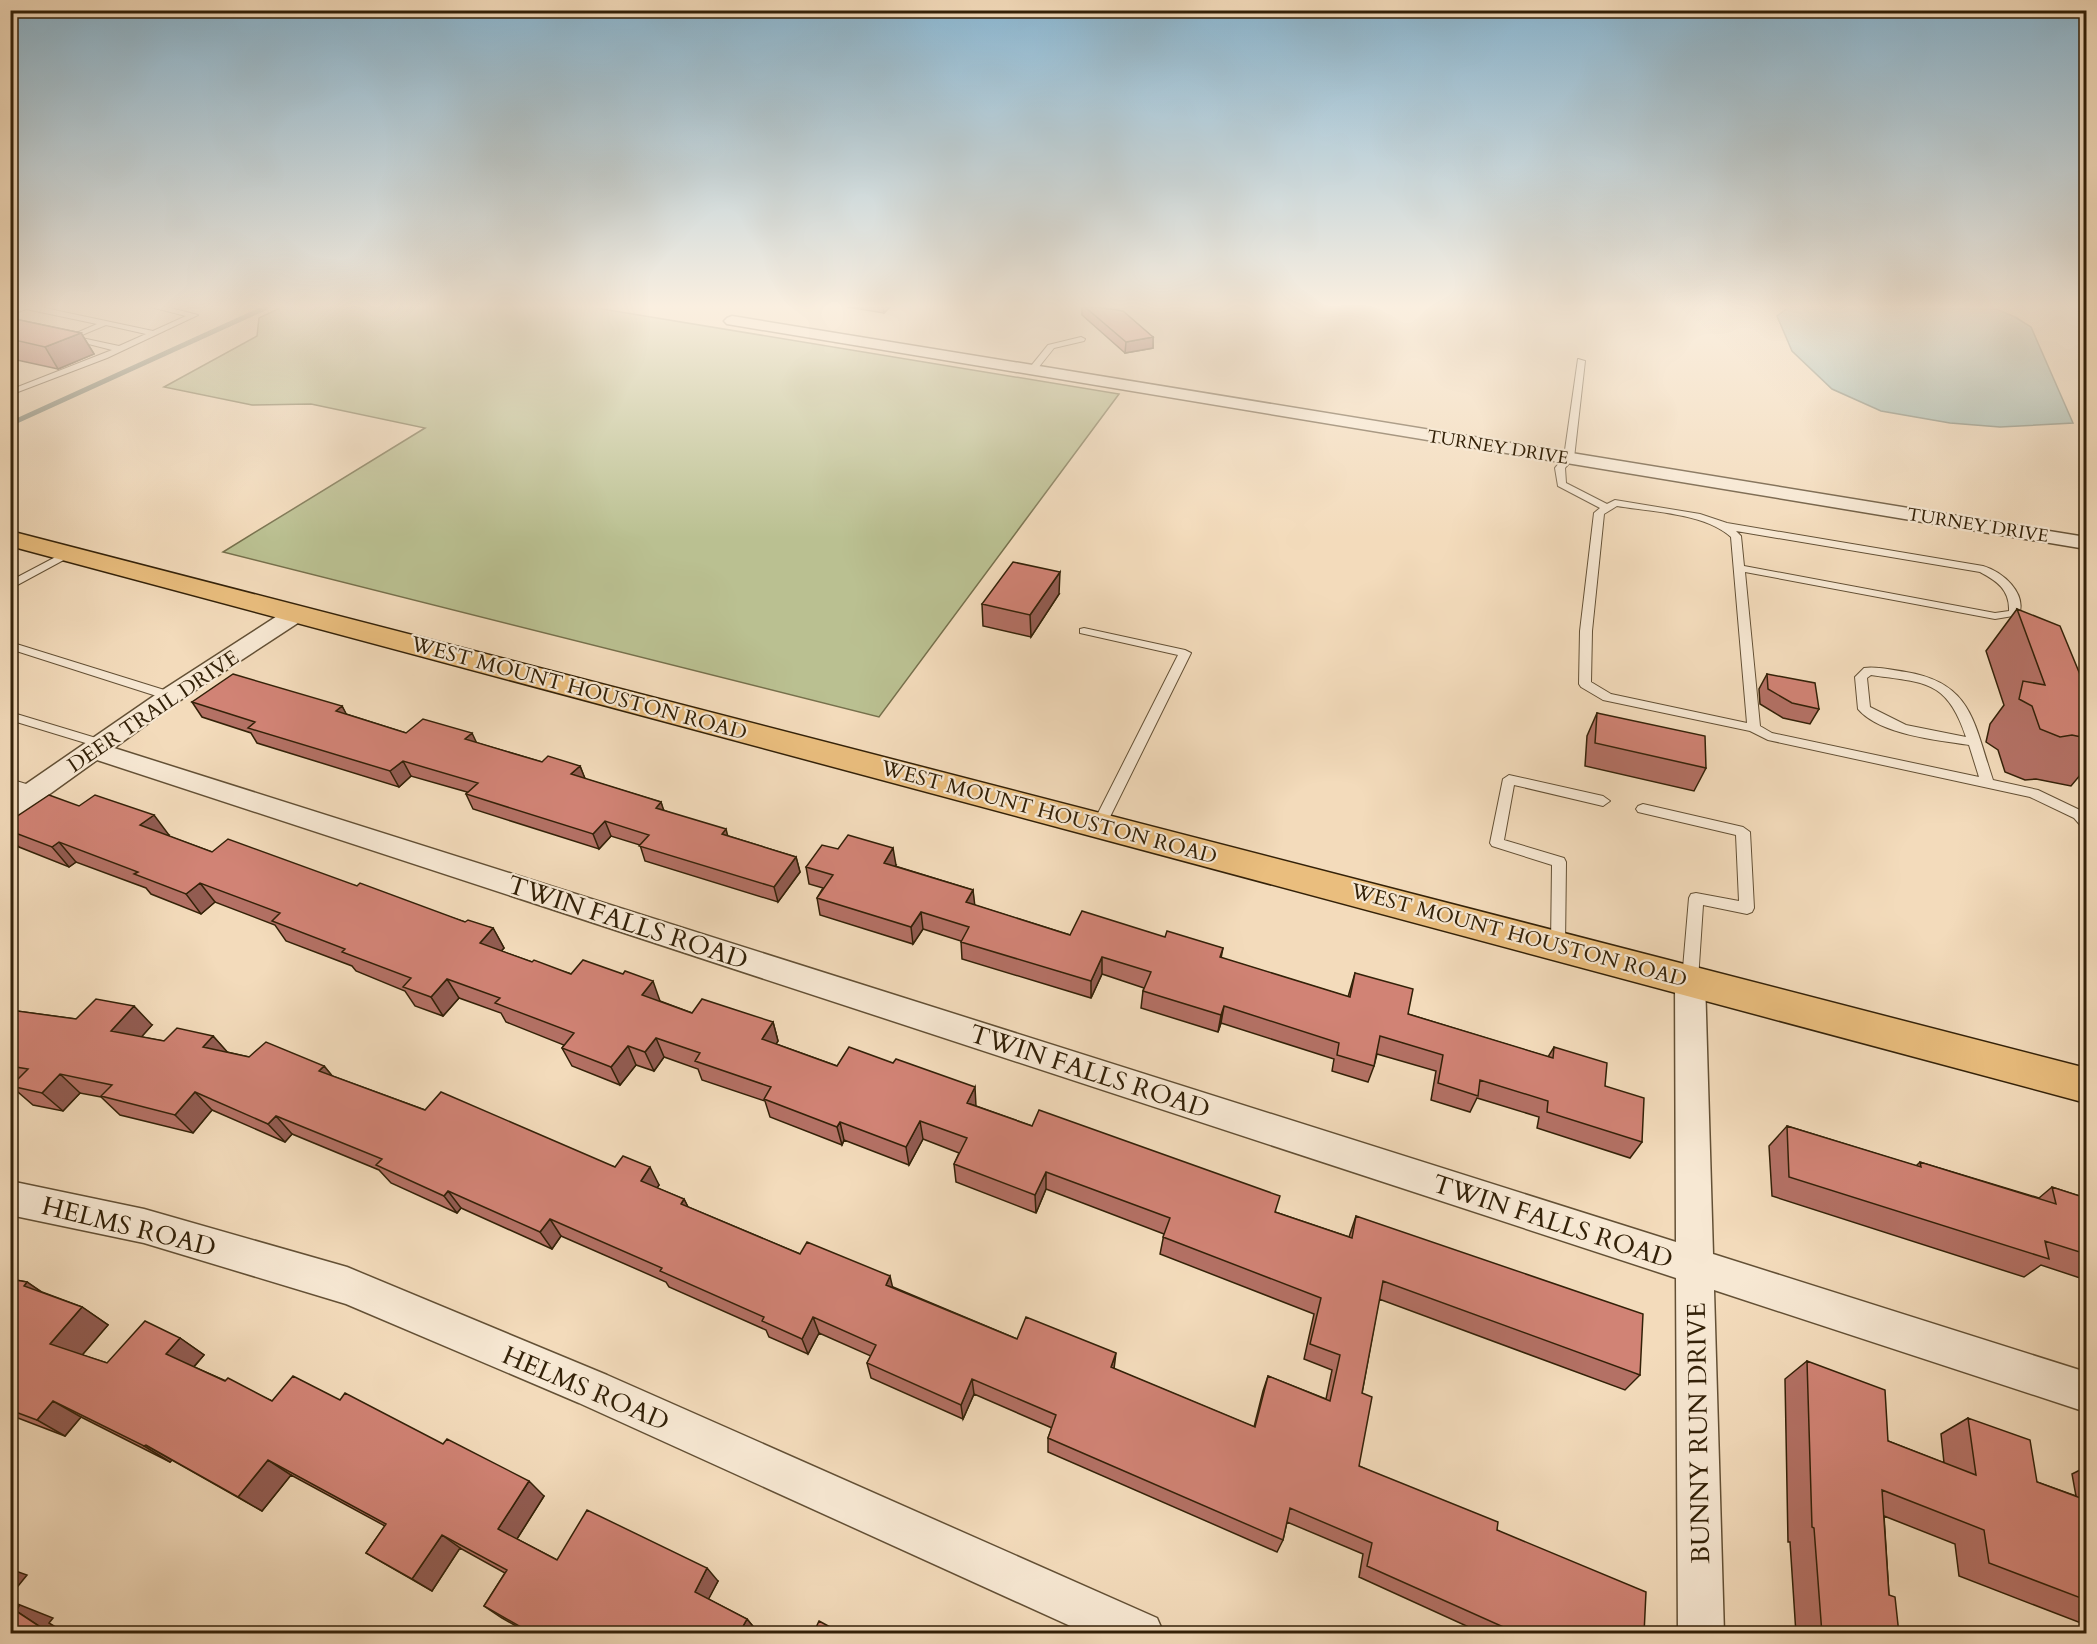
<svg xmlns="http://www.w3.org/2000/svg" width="2097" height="1644" font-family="Cardo,serif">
  <rect width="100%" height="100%" fill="#f3dbbb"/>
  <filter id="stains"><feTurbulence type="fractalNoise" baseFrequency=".00333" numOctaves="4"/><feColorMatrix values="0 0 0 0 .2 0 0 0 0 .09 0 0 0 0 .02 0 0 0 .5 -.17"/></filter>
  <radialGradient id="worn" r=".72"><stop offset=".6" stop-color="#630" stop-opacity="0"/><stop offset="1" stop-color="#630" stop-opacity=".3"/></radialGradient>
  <path fill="#bac091" stroke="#76704c" stroke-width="1.5" d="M282 307H590L1119 394 879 717 223 552 425 428 311 404 252 405 164 387 257 336 259 318Z"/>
  <path fill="#9bbbb4" stroke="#717d6f" stroke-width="1.5" d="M1789 307 1996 309 2015 317 2031 327 2073 423 2000 427 1950 423 1881 411 1832 389 1792 351 1777 316Z"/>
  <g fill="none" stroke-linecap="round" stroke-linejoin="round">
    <path stroke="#717d6f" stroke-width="5" d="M10 424 267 307"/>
    <g stroke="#635035" stroke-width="2">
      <path id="service" d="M17 307H40L153 331 186 316 151 307H167L198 315 107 358 10 395V390L112 350 65 338 97 324 26 309 10 315V310ZM106 325 146 334 119 346 77 337Z
        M1081 337 1085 339 1084 341 1054 348 1034 373 1027 371 1048 345Z
        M1578 359 1585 361 1574 458 1565 468 1566 483 1607 504 1615 500 1700 514 1727 523 1983 566C2003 572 2027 593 2019 615L1995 619 1745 572 1760 726 1772 733 1979 777 1969 745C1938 740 1880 735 1858 709L1855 677 1864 668C1876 666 1893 670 1906 672 1973 683 1974 724 1993 780L2038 790 2084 812 2086 815V828L2081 826 2074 818 2030 797 1768 740 1750 731 1603 700 1581 687 1579 684 1580 631 1594 513 1600 508 1558 486 1555 468 1564 457ZM1617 506C1651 512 1705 513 1731 537L1747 723 1611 694 1591 682 1592 631 1604 514ZM1736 531 1980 572C1997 581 2010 590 2009 611L1995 613 1744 566 1741 536ZM1871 675C1924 683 1947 679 1966 737L1906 725 1870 707 1867 678Z
        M67 551 71 552V556L10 589V581Z
        M1084 628 1185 650 1191 653 1106 825 1099 830 1092 825 1178 655 1080 633V629Z
        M10 642 174 693 176 696 170 700 166 699 10 649Z
        M10 712 106 741 108 744 102 748 10 720Z
        M1509 775 1603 796 1610 801 1603 806 1514 785 1504 840 1564 858 1566 862 1565 945 1563 949 1558 951 1553 949 1551 945 1552 865 1492 846 1490 843 1503 779Z
        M10 779 39 788 41 791 34 796 10 788Z
        M1643 804 1743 827 1750 832 1754 908 1752 912 1747 914 1703 905 1698 980 1695 984 1690 986 1685 984 1682 980 1689 898 1691 894 1696 893 1739 901 1736 835 1638 812 1636 809 1638 806Z"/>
    </g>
    <g stroke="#635035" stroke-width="3">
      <path id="minor" d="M732 316 2086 537V549L727 324 724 321 727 318Z
        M296 607 304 609 307 614 304 619 179 701 114 748 1676 1242 1675 980 1679 971 1690 968 1701 971 1705 980 1713 1254 2086 1372V1412L1714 1290 1724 1634H1678L1676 1278 97 760 19 816 10 818V795L161 691 288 609Z
        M10 1181 144 1209 347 1267 607 1375 1157 1618 1164 1634H1088L579 1403 346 1304 144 1243 10 1215Z"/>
    </g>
    <g stroke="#332108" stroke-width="3">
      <path id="primary" d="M10 531 2086 1068V1103L10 546Z"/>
    </g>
    <use href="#service" fill="#f7e8d3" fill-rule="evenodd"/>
    <use href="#minor" fill="#f7e8d3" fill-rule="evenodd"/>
    <use href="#primary" fill="#eabe7e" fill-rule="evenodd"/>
  </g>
  <path fill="#b47165" stroke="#332108" stroke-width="1.5" d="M847 307H890L884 313Z
    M1082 307H1097L1153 337V348L1125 353 1082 315Z
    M10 318 81 333 94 354 58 369 17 360 10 362Z
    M1059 594 1031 637 983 626 982 604Z
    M2017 609 2086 689V768L2071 786 2036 779 2025 780 2005 772 1998 750 1986 742 1990 724 2004 705 1986 651Z
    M1767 674 1819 709 1810 724 1783 718 1760 704 1759 689Z
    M192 702 342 706 346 714 406 733 477 743 542 762 580 766 585 779 661 802 663 810 728 836 796 857 800 872 778 902 645 861 640 845 611 836 599 849 473 809 466 794 467 792 411 776 399 787 257 743 251 733 202 717Z
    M1597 713 1706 768 1694 791 1585 766 1587 736Z
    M79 806 169 835 168 836 212 852 357 886 465 922 493 928 504 948 501 951 532 962 660 1001 692 1013 773 1022 778 1041 776 1044 837 1066 976 1106 1275 1212 1349 1237 1356 1216 1640 1375 1625 1390 1379 1299 1362 1393 1359 1466 1497 1530 1644 1634H1484L1359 1577 1363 1554 1287 1522 1283 1540 1277 1552 1048 1452V1438L1052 1428 974 1394 963 1419 871 1378 867 1363 871 1356 819 1333 808 1354 769 1337 766 1330 669 1287 666 1282 561 1236 552 1249 461 1208 457 1213 391 1183 379 1170 292 1134 285 1142 212 1110 193 1133 120 1115 101 1097 80 1093 63 1111 33 1105 11 1086 15 1082H10V1010L76 1019 152 1025 141 1037 164 1041 213 1036 227 1052 249 1057 324 1066 332 1076 425 1110 615 1167 659 1185 657 1188 684 1199 688 1207 800 1254 893 1287 1017 1339 1114 1369 1254 1427 1263 1391 1268 1376 1326 1399 1332 1370 1304 1359 1314 1314 1160 1254 1164 1234 1046 1189 1036 1213 956 1182 954 1164 959 1153 923 1139 909 1165 844 1140 842 1145 770 1117 765 1101 702 1080 698 1069 664 1057 654 1071 636 1065 620 1085 572 1066 562 1048 564 1045 506 1022 501 1013 459 998 443 1016 415 1006 405 991 356 971 352 966 286 941 275 925 215 902 201 914 151 894 146 888 76 862 69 867 19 847 10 838V821Z
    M838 849 896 865 895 866 973 890 974 905 1070 935 1165 937 1223 948 1221 958 1348 997 1355 973 1408 1014 1548 1057 1554 1047 1605 1086 1642 1142 1630 1158 1537 1128 1539 1117 1477 1098 1470 1112 1431 1100 1436 1071 1377 1054 1374 1066 1368 1082 1332 1071 1334 1059 1221 1023 1218 1032 1141 1008 1143 991 1144 988 1102 974 1091 998 962 959 961 941 923 929 913 944 820 915 817 898 823 888 809 884 806 867Z
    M1787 1126 1916 1166 1920 1162 2039 1198 2052 1187 2086 1198V1280L2041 1265 2024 1277 1772 1196 1769 1146Z
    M10 1279 27 1282 42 1292 82 1307 108 1325 82 1355 107 1363 180 1338 204 1355 194 1367 272 1401 340 1400 544 1496 517 1539 557 1560 718 1581 708 1599 747 1619 756 1630 755 1634H530L502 1618 484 1606 505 1573 460 1548 432 1591 366 1553 385 1526 291 1475 262 1511 172 1460 170 1462 81 1417 65 1436 10 1415Z
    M1807 1361 1888 1441 1944 1463 1941 1434 1968 1418 2037 1482 2076 1496 2072 1474 2086 1467V1625L1959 1576 1955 1544 1884 1516 1889 1595 1899 1634H1796L1790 1542H1788L1785 1379Z"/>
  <path fill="#925c52" stroke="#332108" stroke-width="1.5" d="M883 307H890L884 313Z
    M81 333 94 354 58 369 45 347Z
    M1153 337V348L1125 353 1126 342Z
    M10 349 17 360 10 362Z
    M1060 572 1059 594 1031 637 1030 615Z
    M342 706 350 721 336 711Z
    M472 733 479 748 465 739Z
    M403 761 411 776 399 787 390 771Z
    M580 766 586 781 571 774Z
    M661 802 666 817 656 808Z
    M154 815 169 835 156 845 140 825Z
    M605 821 611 836 599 849 593 834Z
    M726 829 730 845 722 834Z
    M59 842 76 862 69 867 52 847Z
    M893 848 896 865 886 880 884 863Z
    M796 857 800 872 778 902 774 887Z
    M200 883 215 902 201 914 186 894Z
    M973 890 975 907 966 902Z
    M921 912 923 929 913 944 911 927Z
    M493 928 504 948 490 963 480 943Z
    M1102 957V974L1091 998V981Z
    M447 979 459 998 443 1016 431 997Z
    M653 981 660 1001 650 1014 642 995Z
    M134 1006 152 1025 130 1050 111 1031Z
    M1224 1006 1221 1023 1218 1032 1221 1015Z
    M773 1022 778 1041 768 1057 762 1039Z
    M213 1036 230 1055 203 1047Z
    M656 1038 664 1057 654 1071 645 1052Z
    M628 1046 636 1065 620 1085 611 1067Z
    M324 1066 339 1084 319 1071Z
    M60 1074 80 1093 63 1111 42 1093Z
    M975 1087 976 1106 967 1103Z
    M195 1092 212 1110 193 1133 175 1115Z
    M276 1116 292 1134 285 1142 268 1124Z
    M920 1121 923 1139 909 1165 906 1147Z
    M840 1122 844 1140 842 1145 837 1127Z
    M650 1167 659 1185 650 1199 641 1181Z
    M1046 1172V1189L1036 1213 1035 1195Z
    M448 1191 461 1208 457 1213 444 1196Z
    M684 1199 693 1217 681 1204Z
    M550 1219 561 1236 552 1249 540 1232Z
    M890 1276 894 1293 886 1285Z
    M27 1282 54 1301 24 1286Z
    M82 1307 108 1325 77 1361 50 1344Z
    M813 1317 819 1333 808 1354 802 1339Z
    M180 1338 204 1355 190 1371 166 1354Z
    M1116 1353 1114 1369 1111 1367Z
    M972 1379 974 1394 963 1419 961 1405Z
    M53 1401 81 1417 65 1436 37 1420Z
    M146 1445 172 1460 170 1462 144 1446Z
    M268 1460 291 1475 262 1511 238 1497Z
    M529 1481 544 1496 515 1542 498 1529Z
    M442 1535 460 1548 432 1591 412 1579Z
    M707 1568 718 1581 706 1604 695 1592Z
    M10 1569 27 1575 10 1596Z
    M10 1601 53 1618 49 1623 67 1634H51L16 1611 10 1602Z
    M747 1619 756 1630 755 1634H745L741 1630Z"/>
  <path fill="#d18375" stroke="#332108" stroke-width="1.5" d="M1085 307H1097L1123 311 1153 337 1126 342Z
    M10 318 81 333 45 347 10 339Z
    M1013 562 1060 572 1030 615 982 604Z
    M2017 609 2060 626 2086 689V738L2072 735 2060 737 2040 729 2032 706 2019 699 2023 681 2045 685Z
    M233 674 342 706 336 711 406 733 423 719 472 733 465 739 542 762 548 756 580 766 571 774 661 802 656 808 726 829 722 834 796 857 774 887 639 846 649 835 605 821 593 834 466 794 478 783 403 761 390 771 248 728 255 722 192 702Z
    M1767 674 1815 683 1819 709 1792 703 1768 689Z
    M1597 713 1705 736 1706 768 1595 743Z
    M49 795 79 806 95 795 154 815 140 825 212 852 228 839 357 886 360 883 465 922 468 920 493 928 480 943 532 962 534 960 571 974 583 960 623 974 625 971 653 981 642 995 692 1013 702 999 773 1022 762 1039 837 1066 849 1047 893 1063 896 1059 975 1087 967 1103 1032 1126 1039 1110 1280 1196 1275 1212 1352 1238 1356 1216 1643 1314 1640 1375 1383 1281 1362 1393 1372 1397 1359 1466 1498 1522 1497 1530 1646 1592 1644 1634H1519L1367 1566 1372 1543 1290 1508 1283 1540 1048 1438 1056 1415 972 1379 961 1405 867 1363 876 1345 813 1317 802 1339 762 1321 764 1317 660 1271 662 1268 550 1219 540 1232 448 1191 444 1196 376 1165 382 1159 276 1116 268 1124 195 1092 175 1115 101 1096 112 1085 60 1074 42 1093 11 1086 28 1069 10 1066V1010L76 1019 96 999 134 1006 111 1031 164 1041 177 1028 213 1036 203 1047 249 1057 266 1042 324 1066 319 1071 425 1110 441 1092 615 1167 623 1156 650 1167 641 1181 684 1199 681 1204 800 1254 807 1242 890 1276 886 1285 1017 1339 1026 1317 1116 1353 1111 1367 1255 1427 1268 1376 1330 1401 1340 1355 1310 1344 1321 1298 1163 1237 1170 1218 1046 1172 1035 1195 954 1164 967 1138 920 1121 906 1147 840 1122 837 1127 764 1099 771 1087 695 1061 700 1053 656 1038 645 1052 628 1046 611 1067 562 1048 574 1033 495 1003 500 998 447 979 431 997 403 987 411 978 342 952 345 949 272 921 280 913 200 883 186 894 134 874 138 872 59 842 52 847 10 831V821Z
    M848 835 893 848 884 863 973 890 966 902 1070 935 1082 911 1165 937 1167 931 1223 948 1220 957 1350 997 1355 973 1413 989 1408 1014 1553 1058 1554 1047 1607 1063 1605 1086 1644 1098 1642 1142 1547 1112 1548 1101 1480 1080 1478 1096 1438 1083 1443 1055 1380 1036 1374 1066 1337 1055 1339 1043 1224 1006 1221 1015 1143 991 1151 972 1102 957 1091 981 961 942 969 927 921 912 911 927 817 898 833 875 806 867 822 845 838 849Z
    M1787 1126 1921 1167 1920 1162 2056 1204 2052 1187 2086 1198V1254L2045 1241 2049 1259 1789 1177Z
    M10 1279 27 1282 24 1286 82 1307 50 1344 107 1363 145 1321 180 1338 166 1354 225 1381 228 1378 272 1401 293 1376 340 1400 345 1393 443 1444 447 1439 529 1481 498 1529 557 1560 587 1510 707 1568 695 1592 747 1619 741 1630 748 1634H533L484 1606 507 1570 442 1535 412 1579 366 1553 386 1524 268 1460 238 1497 146 1445 144 1446 53 1401 37 1420 10 1410Z
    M1807 1361 1885 1390 1888 1441 1976 1475 1968 1418 2030 1440 2037 1482 2086 1500V1600L1989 1563 1984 1530 1882 1490 1889 1595 1895 1597 1899 1634H1822L1814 1528 1812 1527Z
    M10 1602 19 1606 16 1611 51 1634H10Z
    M819 1621 843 1634H813Z"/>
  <linearGradient id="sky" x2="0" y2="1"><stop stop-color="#89b7d3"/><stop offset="0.57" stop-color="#faefe0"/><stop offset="1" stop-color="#faefe0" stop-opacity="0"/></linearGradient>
  <rect width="2097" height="538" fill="url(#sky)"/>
  <g text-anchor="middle" stroke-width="4.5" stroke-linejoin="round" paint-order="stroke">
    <g font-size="18" fill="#332108" stroke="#f7e8d3">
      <text transform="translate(1498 447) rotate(9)" y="6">TURNEY DRIVE</text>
      <text transform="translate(1978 525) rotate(9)" y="6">TURNEY DRIVE</text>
    </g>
    <g font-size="21" fill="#332108" stroke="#f7e8d3">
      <text transform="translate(579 688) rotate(15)" y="7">WEST MOUNT HOUSTON ROAD</text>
      <text transform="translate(153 711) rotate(-34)" y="7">DEER TRAIL DRIVE</text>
      <text transform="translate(1049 812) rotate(15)" y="7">WEST MOUNT HOUSTON ROAD</text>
      <text transform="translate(1519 935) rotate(15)" y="7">WEST MOUNT HOUSTON ROAD</text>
    </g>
    <g font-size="26" fill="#332108" stroke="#f7e8d3">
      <text transform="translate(628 922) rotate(18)" y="9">TWIN FALLS ROAD</text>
      <text transform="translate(1090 1071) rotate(18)" y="9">TWIN FALLS ROAD</text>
      <text transform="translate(1553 1221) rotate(18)" y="9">TWIN FALLS ROAD</text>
      <text transform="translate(129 1226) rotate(14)" y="9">HELMS ROAD</text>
      <text transform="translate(586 1388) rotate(23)" y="9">HELMS ROAD</text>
      <text transform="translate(1698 1433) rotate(-91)" y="9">BUNNY RUN DRIVE</text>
    </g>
  </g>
  <rect width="2097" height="1644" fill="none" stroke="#f3dbbb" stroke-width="36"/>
  <rect x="12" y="12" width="2073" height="1620" fill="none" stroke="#332108" stroke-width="3"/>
  <rect x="18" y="18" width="2061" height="1608" fill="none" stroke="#332108" stroke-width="1.5"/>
  <rect width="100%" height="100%" filter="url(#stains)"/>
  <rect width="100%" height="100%" fill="url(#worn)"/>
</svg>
